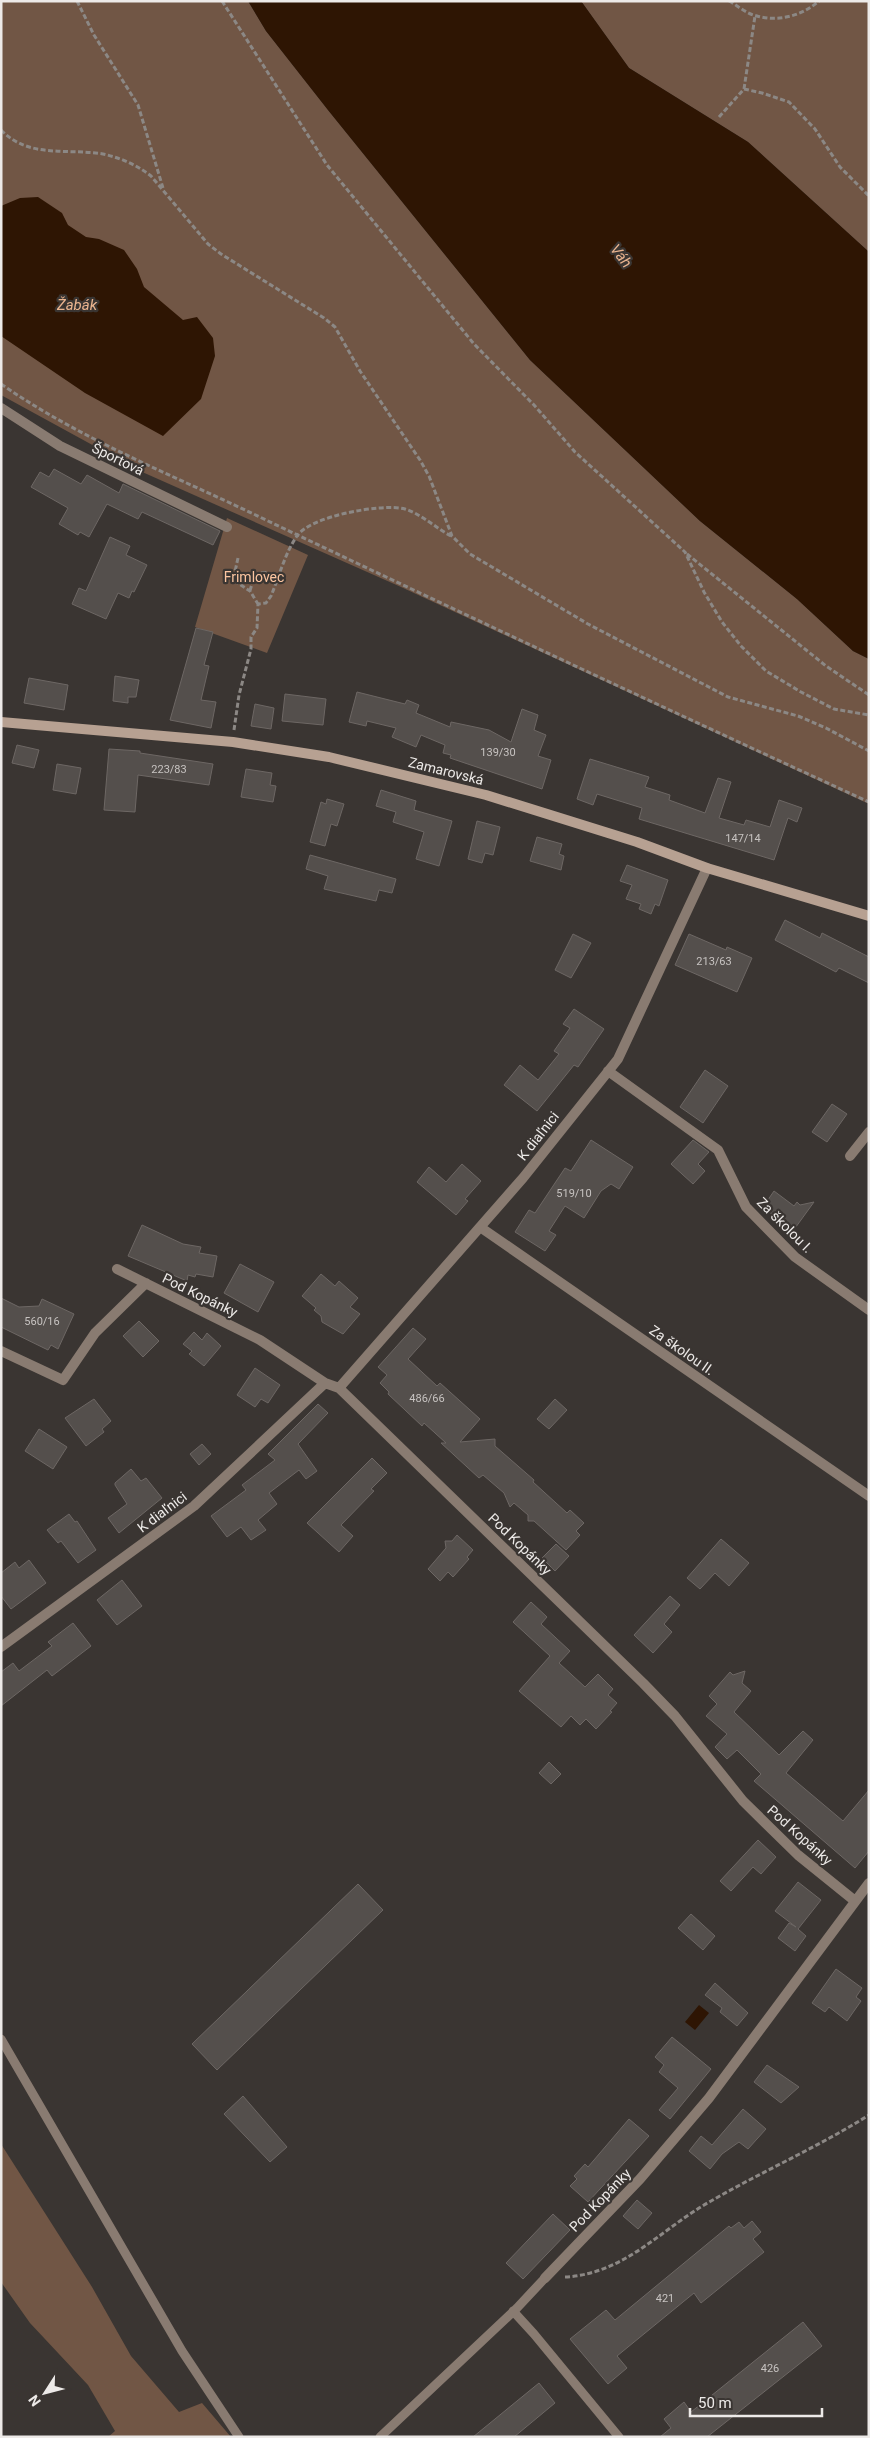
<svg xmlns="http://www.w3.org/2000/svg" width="870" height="2438" font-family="Roboto,sans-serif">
  <rect width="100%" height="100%" fill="#3a3532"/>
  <path fill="#715645" d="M1 1H248L266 31 328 110 530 360 700 521 797 599 853 651 869 659V804L401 587 140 471 1 395Z
    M581 1H869V252L748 142 629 68Z
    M227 518 308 555 267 653 195 627Z
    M1 2144 92 2287 131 2356 179 2412 202 2403 231 2437H108L115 2431 88 2385 30 2323 1 2282Z"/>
  <path fill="#2e1503" d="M248 1H581L629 68 748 142 869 252V659L853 651 797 599 700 521 530 360 328 110 266 31Z
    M38 197 62 213 68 225 86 237 99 239 124 250 137 269 144 287 183 320 197 317 213 338 215 356 201 399 163 436 85 393 1 336V206L20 198Z
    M699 2005 709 2013 695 2030 685 2022Z"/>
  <path fill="#544f4c" stroke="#6d6764" d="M54 469 81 484 87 475 119 493 123 484 220 531 213 545 142 512 138 519 107 504 89 537 80 532 78 535 59 524 68 508 31 487 40 472 49 477Z
    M110 537 130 546 126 555 147 565 134 592 132 591 129 598 118 593 106 619 72 604 79 588 86 591Z
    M196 628 213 632 204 665 209 666 201 700 216 702 211 728 170 720Z
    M115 676 139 680 136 697H128V703L113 701Z
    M29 678 68 685 64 710 24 703Z
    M357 692 405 704 407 700 419 705 416 713 450 727 451 722 489 730 511 742 522 709 538 715 534 730 546 735 538 756 551 760 542 789 450 758 451 755 443 753 445 745 421 735 416 747 392 737 396 728 367 721 366 726 349 722Z
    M285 694 326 699 323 725 282 721Z
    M255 704 274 708 271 729 251 726Z
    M17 745 39 750 34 768 12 763Z
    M109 749 140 751V753L213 764 209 785 138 775 135 812 104 810Z
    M590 759 649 777 645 787 670 795 669 800 705 813 718 778 731 782 719 818 744 825 746 820 770 827 779 800 802 808 797 822 788 818 774 860 639 819 642 808 597 794 593 805 577 799Z
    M57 764 81 768 76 794 53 790Z
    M246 769 272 773 270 785 276 786 273 802 241 797Z
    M381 790 416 801 414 810 452 821 439 866 416 859 424 832 393 822 396 812 376 806Z
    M327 799 344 804 337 826 331 824 325 846 310 842 321 802 326 804Z
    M477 821 500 827 493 855 485 853 482 863 468 859Z
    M537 837 562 844 559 854 564 856 561 870 530 861Z
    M310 855 396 879 392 893 379 890 376 901 324 889 328 876 306 869Z
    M627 865 668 880 659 906 655 904 651 914 639 909 641 904 626 899 632 885 620 881Z
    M785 920 820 938 822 933 869 957V983L839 968 836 972 775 940Z
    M573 934 591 943 571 978 555 970Z
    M689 934 726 950 727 947 752 958 737 992 675 965Z
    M574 1009 604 1029 578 1067 574 1065 537 1111 504 1085 520 1065 538 1080 559 1054 554 1051 570 1028 563 1024Z
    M705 1070 728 1086 703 1123 680 1107Z
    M832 1104 847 1114 827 1142 812 1132Z
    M591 1140 633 1167 619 1189 611 1184 601 1191 584 1218 565 1206 549 1231 556 1235 545 1251 515 1232 529 1210 535 1213 565 1168 571 1171Z
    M693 1140 709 1152 698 1164 705 1171 693 1184 671 1164Z
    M462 1164 481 1181 465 1199 468 1201 456 1215 417 1182 429 1167 446 1182Z
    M774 1191 794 1206 797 1202 800 1205 814 1202 793 1231 763 1207Z
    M142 1225 183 1244 201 1247 199 1253 217 1256 213 1277 196 1274 195 1277 188 1275 187 1281 128 1256Z
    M240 1264 274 1282 258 1312 224 1293Z
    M321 1274 335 1286 339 1281 358 1298 350 1307 360 1314 343 1334 322 1322 321 1316 314 1310 316 1308 302 1296Z
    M1 1298 19 1307 39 1306 42 1299 74 1314 58 1349 51 1345 48 1350 1 1327Z
    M139 1321 159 1341 143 1357 123 1336Z
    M413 1328 426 1339 408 1359 437 1386 440 1383 480 1419 460 1442 495 1439V1446L534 1480 533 1482 567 1513 570 1510 584 1523 576 1531 580 1535 566 1550 534 1521H528V1515L514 1503 510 1507 504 1493 483 1475 479 1478 441 1443H446L424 1423 422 1426 388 1394 389 1392 380 1383 387 1375 378 1367Z
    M194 1332 202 1340 207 1333 221 1346 204 1366 189 1354 192 1351 183 1344Z
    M255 1368 280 1385 268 1403 261 1399 255 1407 237 1395Z
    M94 1399 111 1421 102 1429 104 1432 86 1446 65 1418Z
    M555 1399 567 1410 549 1429 537 1419Z
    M318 1404 328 1413 298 1444 317 1471 306 1479 299 1470 269 1493 277 1504 258 1520 266 1530 251 1540 241 1527 227 1537 211 1516 246 1490 242 1485 275 1460 268 1454Z
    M39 1429 67 1447 53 1469 25 1451Z
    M202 1444 211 1454 199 1465 190 1454Z
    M372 1458 387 1473 371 1489 374 1491 341 1525 353 1536 339 1552 307 1523Z
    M131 1469 141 1481 146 1478 162 1498 119 1533 108 1518 127 1504 115 1485V1483Z
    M69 1514 75 1522 77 1521 96 1550 78 1563 61 1541 58 1543 47 1530Z
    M457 1535 473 1550 467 1557 469 1559 453 1577 448 1572 440 1581 428 1569 446 1548 445 1541H452Z
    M721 1539 749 1563 729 1586 715 1573 700 1589 687 1578Z
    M556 1544 569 1556 555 1571 542 1558Z
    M29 1560 46 1583 11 1609 1 1596V1573L15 1562 19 1568Z
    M122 1580 142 1606 117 1625 97 1600Z
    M670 1596 680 1605 664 1624 672 1632 653 1653 634 1635Z
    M531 1602 547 1617 541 1624 570 1651 559 1663 585 1687 598 1674 613 1689 608 1695 617 1703 610 1711 612 1712 596 1729 586 1719 580 1725 571 1716 561 1727 519 1691 550 1656 513 1622Z
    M73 1623 91 1646 52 1676 47 1670 1 1706V1672L13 1663 19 1671 52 1646 48 1642Z
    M745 1671 742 1683 751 1691 734 1712 779 1755 803 1731 813 1740 786 1773 843 1821 869 1790V1851L855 1868 754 1781 761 1774 737 1750 727 1759 715 1747 727 1734 706 1716 717 1704 709 1696 730 1672 733 1675Z
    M549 1762 561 1774 551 1784 539 1773Z
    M758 1840 776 1857 761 1874 753 1867 731 1891 720 1881Z
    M798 1882 821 1900 798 1929 806 1936 795 1951 778 1938 789 1923 796 1927 775 1911Z
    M358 1884 383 1910 217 2070 192 2044Z
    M691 1914 715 1936 703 1950 678 1928Z
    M836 1969 862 1988 856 1997 861 2001 847 2021 829 2007 825 2012 812 2003Z
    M715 1983 748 2013 737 2026 720 2012 722 2008 705 1995Z
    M672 2037 711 2069 670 2119 659 2110 678 2088 659 2072 664 2065 655 2057Z
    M767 2065 799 2087 781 2103 754 2082Z
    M243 2096 287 2147 270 2162 224 2114Z
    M743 2109 766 2129 748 2149 739 2142 722 2154 710 2169 689 2151 701 2136 712 2145Z
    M629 2119 649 2136 588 2202 570 2186 577 2179 574 2176 585 2164 588 2167Z
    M637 2200 652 2213 638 2229 623 2216Z
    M553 2214 570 2230 523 2279 506 2263Z
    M752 2221 761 2232 753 2239 764 2252 701 2303 694 2293 617 2356 627 2368 608 2384 570 2339 606 2310 615 2320 729 2226 731 2228 739 2222 744 2228Z
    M803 2322 822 2346 707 2437H660L671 2428 664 2419 684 2402 691 2412Z
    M539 2383 555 2403 514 2437H473Z"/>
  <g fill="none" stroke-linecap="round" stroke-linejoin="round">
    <path stroke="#8c8885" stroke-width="3" stroke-dasharray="5 2.5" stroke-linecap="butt" d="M77 1 94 35 138 105 163 188
      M222 1 327 165 474 344 534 405 575 452 685 552 704 592 722 622 741 646 766 671 801 692 834 709 869 715
      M729 1C738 6 747 14 757 16 778 22 802 16 819 1
      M744 89 762 93 789 102 815 129 840 167 869 196
      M719 117 744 89 755 16
      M1 130C29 159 67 148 103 154 121 158 137 165 151 176L208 244 221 254 324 318 335 327 360 371 420 460 429 476 452 536 470 554 588 624 728 697 798 716 826 728 869 751
      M1 384C85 442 178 477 268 521 468 616 668 710 869 802
      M687 554 826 666 869 695
      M238 558 234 576 236 582 250 591 258 604
      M250 591C255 571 261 569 279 577
      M234 730 239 695 251 649V637L257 628 258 604 266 603 271 596C279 577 285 553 297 536 310 516 383 503 405 509 421 514 436 528 451 536
      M565 2277C625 2274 662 2228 711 2201 763 2171 818 2147 869 2115"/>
    <path stroke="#897b71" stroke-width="9" d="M1 2039 182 2351 239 2437
      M513 2311 534 2334 619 2437
      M380 2437 517 2308 545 2278"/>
    <path stroke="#897b71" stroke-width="10" d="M1 408 60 446 227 527
      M608 1071 718 1150 746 1207 795 1257 869 1310
      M850 1156 869 1132
      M480 1227 869 1496
      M117 1269 260 1340 325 1383 339 1388 643 1683 675 1716 743 1801 798 1855 855 1901
      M1 1351 63 1380 95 1333 146 1283
      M339 1388 523 1178 618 1059 707 868
      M1 1647 194 1506 325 1383
      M545 2278 640 2179 709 2098 869 1883"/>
    <path stroke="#b7a192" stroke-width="10" d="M1 722 233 742 329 757 486 795 637 842 707 868 869 916"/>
  </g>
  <g text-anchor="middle" stroke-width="4.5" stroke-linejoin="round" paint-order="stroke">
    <g font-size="11" fill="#c7c3c1">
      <text x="498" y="756">139/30</text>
      <text x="169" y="773">223/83</text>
      <text x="743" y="842">147/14</text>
      <text x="714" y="965">213/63</text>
      <text x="574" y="1197">519/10</text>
      <text x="42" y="1325">560/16</text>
      <text x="427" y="1402">486/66</text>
      <text x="665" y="2302">421</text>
      <text x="770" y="2372">426</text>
    </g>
    <g font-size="14" fill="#edeae8" stroke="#3a3532">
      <text transform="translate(118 459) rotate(26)" y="5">Športová</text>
      <text transform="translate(446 771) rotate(14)" y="5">Zamarovská</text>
      <text transform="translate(538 1136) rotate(-52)" y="5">K diaľnici</text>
      <text transform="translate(785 1225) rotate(45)" y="5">Za školou I.</text>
      <text transform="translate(200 1295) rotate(26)" y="5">Pod Kopánky</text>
      <text transform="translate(682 1350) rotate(35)" y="5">Za školou II.</text>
      <text transform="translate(162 1512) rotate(-37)" y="5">K diaľnici</text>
      <text transform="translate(520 1544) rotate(44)" y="5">Pod Kopánky</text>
      <text transform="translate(800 1835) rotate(42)" y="5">Pod Kopánky</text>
      <text transform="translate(600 2200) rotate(-46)" y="5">Pod Kopánky</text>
    </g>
    <g font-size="14" fill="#fcc5a0" stroke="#3a3532">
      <text x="254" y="582">Frimlovec</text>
    </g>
    <g font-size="15" font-style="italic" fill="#eab48f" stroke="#3a3532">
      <text transform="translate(621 256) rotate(52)" y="5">Váh</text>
      <text x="77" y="310">Žabák</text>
    </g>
  </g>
  <rect width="870" height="2438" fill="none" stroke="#edeae8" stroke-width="5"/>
  <g transform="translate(45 2393) rotate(234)" stroke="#3a3532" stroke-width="4" paint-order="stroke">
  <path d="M0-4L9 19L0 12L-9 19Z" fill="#edeae8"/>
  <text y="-8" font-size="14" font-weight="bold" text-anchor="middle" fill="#edeae8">N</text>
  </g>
  <path d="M690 2408v8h132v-8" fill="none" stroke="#edeae8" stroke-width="2.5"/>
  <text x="698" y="2408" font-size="15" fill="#edeae8" stroke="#3a3532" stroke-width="4" paint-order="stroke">50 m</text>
</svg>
